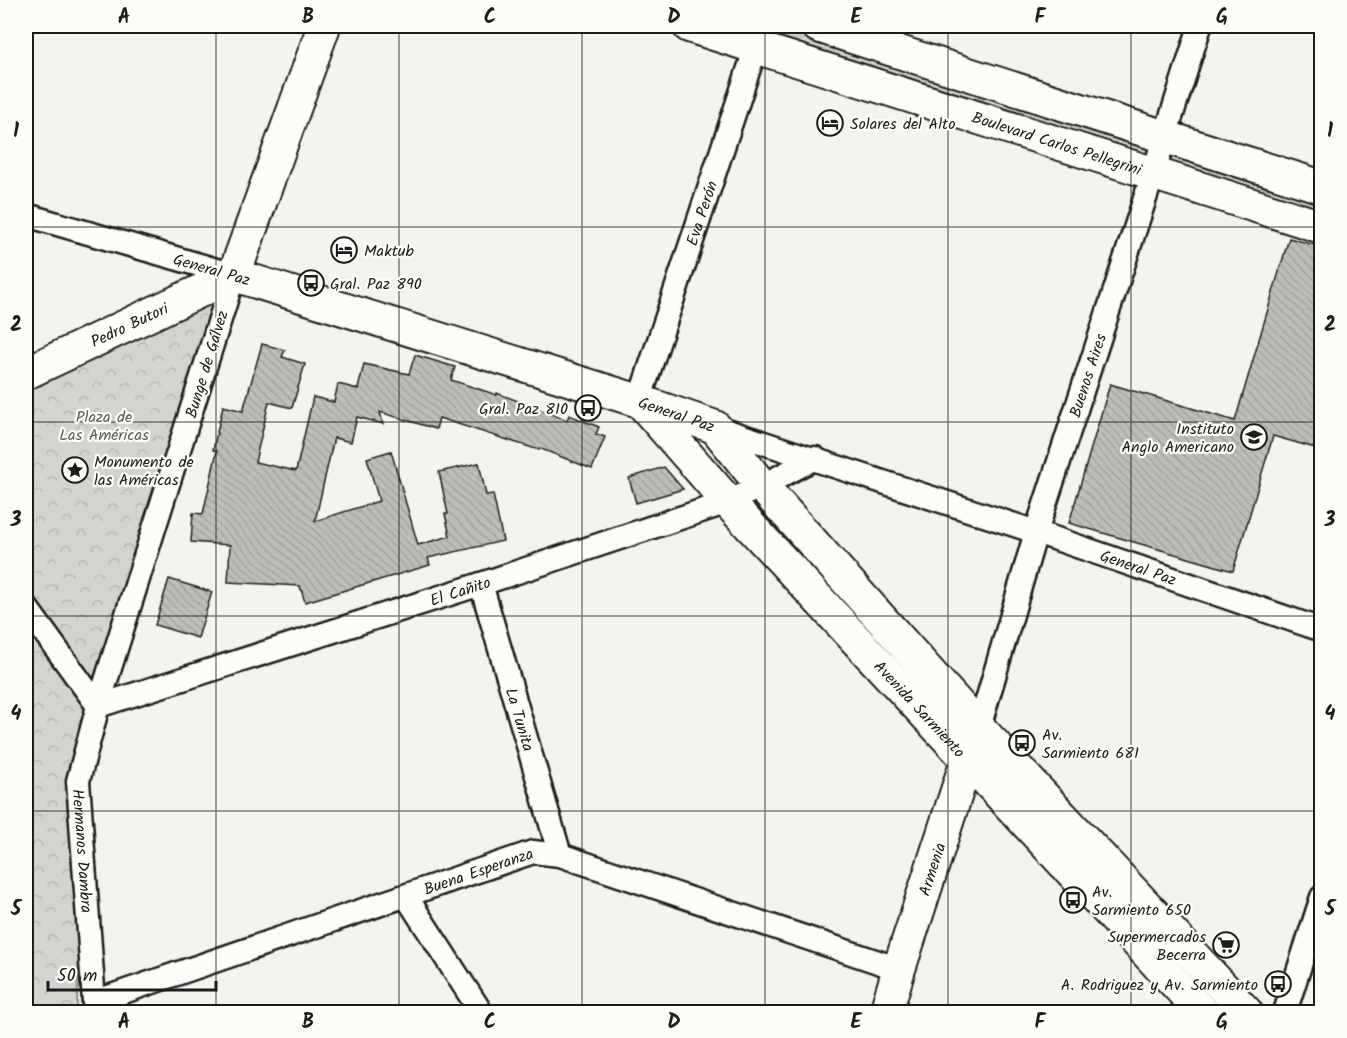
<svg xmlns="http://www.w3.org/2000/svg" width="1347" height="1038" font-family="Kalam,sans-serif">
  <defs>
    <pattern id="grass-tufts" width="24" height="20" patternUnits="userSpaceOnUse" patternTransform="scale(1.5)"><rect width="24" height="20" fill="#d4d3cf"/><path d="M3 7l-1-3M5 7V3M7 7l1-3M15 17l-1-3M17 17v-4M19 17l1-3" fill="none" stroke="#b5b5b1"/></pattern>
    <pattern id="forest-crowns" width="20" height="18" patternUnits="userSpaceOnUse" patternTransform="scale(1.5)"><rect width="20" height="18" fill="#d4d3cf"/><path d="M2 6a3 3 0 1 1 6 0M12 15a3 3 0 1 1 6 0" fill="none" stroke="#b5b5b1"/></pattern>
    <pattern id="building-back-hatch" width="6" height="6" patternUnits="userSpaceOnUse" patternTransform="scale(1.5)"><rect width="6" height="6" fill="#bebdba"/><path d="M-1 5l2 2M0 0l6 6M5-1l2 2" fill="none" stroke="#a3a29f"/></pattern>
  </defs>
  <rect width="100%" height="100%" fill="#f4f3ee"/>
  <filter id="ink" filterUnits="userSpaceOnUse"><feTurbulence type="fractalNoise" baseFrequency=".0167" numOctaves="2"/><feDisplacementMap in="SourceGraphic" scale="12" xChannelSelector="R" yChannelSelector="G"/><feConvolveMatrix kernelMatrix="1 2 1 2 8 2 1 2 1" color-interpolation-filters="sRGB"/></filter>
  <g filter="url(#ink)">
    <path fill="url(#grass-tufts)" stroke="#787876" stroke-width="1.5" d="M689 26H818L1165 137 1151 174Z
      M1168 138 1321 188V225L1153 174Z"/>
    <path fill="url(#forest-crowns)" stroke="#787876" stroke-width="1.5" d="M234 275 98 706 26 607V373Z
      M26 628 88 707 77 1006 81 1012H26Z"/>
    <path fill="url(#building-back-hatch)" stroke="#1c1c1c" stroke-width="1.5" d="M1289 238 1322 247V450L1273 436 1233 571 1069 523 1110 384 1235 421Z
      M262 344 285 350 282 357 305 364 292 408 269 402 255 462 296 471 313 397 334 402 338 384 358 389 364 364 409 374 415 355 455 367 451 380 497 395V393L567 420 569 415 599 427 596 434 605 437 592 469 539 448V450L439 418 436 429 380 412 383 424 357 417 351 442 334 438 315 521 379 501 367 458 391 451 418 545 450 536 445 514H448L439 472 479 463 486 495 493 494 503 541 428 558 430 565 305 602 300 586 228 582 230 545 191 542 193 513 203 514 217 451 213 450 223 406 243 411Z
      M664 467 683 489 636 503 629 478Z
      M169 579 212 592 198 638 155 625Z"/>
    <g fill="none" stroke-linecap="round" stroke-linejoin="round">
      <g stroke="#1c1c1c" stroke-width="27">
        <g id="street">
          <path d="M26 215 234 275 98 706"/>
          <path id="s1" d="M639 401 763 26"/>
          <path id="s2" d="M715 427 1036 532 1322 630"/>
          <path id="s3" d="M481 584 560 855"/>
          <path id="s4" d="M26 607 98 706 78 781 94 1002 99 1012"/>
          <path id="s5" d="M98 706 481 584 728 502 762 486 815 458"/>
          <path id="s6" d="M979 728 1036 532 1153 174 1200 26"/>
          <path d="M406 896 481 1012"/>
          <path id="s7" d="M94 1002 533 852 560 855 899 969"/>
          <path d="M1285 1012 1322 897"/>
        </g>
      </g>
      <g stroke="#1c1c1c" stroke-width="36">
        <g id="secondary">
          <path id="s8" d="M689 26 1322 227"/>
          <path d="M818 26 1322 187"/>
          <path id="s9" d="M234 275 639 401 715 427 762 486 979 728 1246 1012"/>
          <path d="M234 275 324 26"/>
          <path id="s10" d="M26 373 234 275"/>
          <path id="s11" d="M640 401 728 502 1202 1012"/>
          <path id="s12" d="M886 1012 899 969 972 745"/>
        </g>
      </g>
      <use href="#street" stroke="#fdfcf7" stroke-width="22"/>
      <use href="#secondary" stroke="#fdfcf7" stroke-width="32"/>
    </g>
  </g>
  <path fill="none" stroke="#1c1c1c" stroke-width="1.5" stroke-opacity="0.55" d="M216 26V1012M399 26V1012M582 26V1012M765 26V1012M948 26V1012M1131 26V1012M26 227H1322M26 422H1322M26 616H1322M26 811H1322"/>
  <defs>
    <g id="hotel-ring" transform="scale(1.35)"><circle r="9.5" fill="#fdfcf7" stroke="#1c1c1c" stroke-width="1.5"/><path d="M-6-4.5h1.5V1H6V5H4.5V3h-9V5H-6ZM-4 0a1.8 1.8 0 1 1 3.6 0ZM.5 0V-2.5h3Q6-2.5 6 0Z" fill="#1c1c1c"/></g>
    <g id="bus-ring" transform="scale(1.35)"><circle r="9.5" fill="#fdfcf7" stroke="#1c1c1c" stroke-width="1.5"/><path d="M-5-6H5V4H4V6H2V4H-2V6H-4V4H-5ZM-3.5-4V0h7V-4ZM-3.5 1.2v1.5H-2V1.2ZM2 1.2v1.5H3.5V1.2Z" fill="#1c1c1c"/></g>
    <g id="school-ring" transform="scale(1.35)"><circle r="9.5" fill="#fdfcf7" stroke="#1c1c1c" stroke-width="1.5"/><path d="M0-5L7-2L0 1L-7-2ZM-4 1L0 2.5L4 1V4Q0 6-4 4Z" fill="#1c1c1c"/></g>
    <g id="sight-ring" transform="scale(1.35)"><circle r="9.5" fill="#fdfcf7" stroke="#1c1c1c" stroke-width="1.5"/><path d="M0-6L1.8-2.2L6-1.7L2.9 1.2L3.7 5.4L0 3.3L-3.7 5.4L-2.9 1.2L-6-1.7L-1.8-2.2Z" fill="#1c1c1c"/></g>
    <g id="supermarket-ring" transform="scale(1.35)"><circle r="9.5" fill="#fdfcf7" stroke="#1c1c1c" stroke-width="1.5"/><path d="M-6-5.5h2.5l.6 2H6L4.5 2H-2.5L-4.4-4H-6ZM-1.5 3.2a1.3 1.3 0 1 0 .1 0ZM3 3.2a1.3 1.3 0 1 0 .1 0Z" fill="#1c1c1c"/></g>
  </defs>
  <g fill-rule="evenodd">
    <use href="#hotel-ring" x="830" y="123"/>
    <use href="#hotel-ring" x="344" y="250"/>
    <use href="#bus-ring" x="311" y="283"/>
    <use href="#bus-ring" x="588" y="408"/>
    <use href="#school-ring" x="1254" y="437"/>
    <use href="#sight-ring" x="75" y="470"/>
    <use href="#bus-ring" x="1022" y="743"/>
    <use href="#bus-ring" x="1073" y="900"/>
    <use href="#supermarket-ring" x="1226" y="945"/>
    <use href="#bus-ring" x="1278" y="984"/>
  </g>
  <g text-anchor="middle" stroke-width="4.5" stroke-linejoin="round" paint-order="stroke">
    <g font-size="16" fill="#1c1c1c" stroke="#fdfcf7" text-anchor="start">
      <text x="850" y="129">Solares del Alto</text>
      <text x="364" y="256">Maktub</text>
      <text x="330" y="289">Gral. Paz 890</text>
      <text x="568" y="414" text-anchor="end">Gral. Paz 810</text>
      <text x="1234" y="434" text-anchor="end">Instituto<tspan x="1234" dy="18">Anglo Americano</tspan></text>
      <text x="94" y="467">Monumento de<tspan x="94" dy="18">las Américas</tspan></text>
      <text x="1042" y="740">Av.<tspan x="1042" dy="18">Sarmiento 681</tspan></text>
      <text x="1092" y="897">Av.<tspan x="1092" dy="18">Sarmiento 650</tspan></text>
      <text x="1206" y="942" text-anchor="end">Supermercados<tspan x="1206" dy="18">Becerra</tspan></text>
      <text x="1258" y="990" text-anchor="end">A. Rodriguez y Av. Sarmiento</text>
    </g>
    <g font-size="16" fill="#1c1c1c" stroke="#fdfcf7">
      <text dy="6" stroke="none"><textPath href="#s8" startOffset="386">Boulevard Carlos Pellegrini</textPath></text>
      <text dy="6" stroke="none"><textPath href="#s1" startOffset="198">Eva Perón</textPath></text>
      <text transform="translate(212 269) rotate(16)" y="6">General Paz</text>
      <text dy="6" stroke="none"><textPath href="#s10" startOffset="114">Pedro Butori</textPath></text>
      <text transform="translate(206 364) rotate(-73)" y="6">Bunge de Gálvez</text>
      <text dy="6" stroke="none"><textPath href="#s6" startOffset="369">Buenos Aires</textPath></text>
      <text dy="6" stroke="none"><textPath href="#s9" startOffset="464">General Paz</textPath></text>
      <text dy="6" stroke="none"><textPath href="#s2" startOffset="446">General Paz</textPath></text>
      <text dy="6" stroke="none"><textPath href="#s5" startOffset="380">El Cañito</textPath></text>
      <text dy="6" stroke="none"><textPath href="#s11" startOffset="416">Avenida Sarmiento</textPath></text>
      <text dy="6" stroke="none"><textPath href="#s3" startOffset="141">La Tunita</textPath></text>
      <text dy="6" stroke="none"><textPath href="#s4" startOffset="270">Hermanos Dambra</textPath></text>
      <text dy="6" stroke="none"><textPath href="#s12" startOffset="150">Armenia</textPath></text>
      <text dy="6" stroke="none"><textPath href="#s7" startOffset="406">Buena Esperanza</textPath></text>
    </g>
    <g font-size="16" fill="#5c5c5b" stroke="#fdfcf7">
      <text x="104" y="422">Plaza de<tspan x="104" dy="18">Las Américas</tspan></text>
    </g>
  </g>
  <rect width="1347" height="1038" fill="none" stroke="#fdfcf7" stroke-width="66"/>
  <path d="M48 981v9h168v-9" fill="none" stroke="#1c1c1c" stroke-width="3"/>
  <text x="57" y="981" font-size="18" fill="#1c1c1c" stroke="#fdfcf7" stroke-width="4.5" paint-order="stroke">50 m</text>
  <rect x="33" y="33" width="1281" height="972" fill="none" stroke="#1c1c1c" stroke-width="2"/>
  <g font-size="20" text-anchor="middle" font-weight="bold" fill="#1c1c1c">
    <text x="124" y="23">A</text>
    <text x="308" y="23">B</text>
    <text x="490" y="23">C</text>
    <text x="674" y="23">D</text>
    <text x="856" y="23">E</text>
    <text x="1040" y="23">F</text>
    <text x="1222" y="23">G</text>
    <text x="16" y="137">1</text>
    <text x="1330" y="137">1</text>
    <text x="16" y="331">2</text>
    <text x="1330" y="331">2</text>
    <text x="16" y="526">3</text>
    <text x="1330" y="526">3</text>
    <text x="16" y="720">4</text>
    <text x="1330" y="720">4</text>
    <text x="16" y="915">5</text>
    <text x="1330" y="915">5</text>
    <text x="124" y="1028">A</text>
    <text x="308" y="1028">B</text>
    <text x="490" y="1028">C</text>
    <text x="674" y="1028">D</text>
    <text x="856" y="1028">E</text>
    <text x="1040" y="1028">F</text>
    <text x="1222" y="1028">G</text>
  </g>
</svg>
